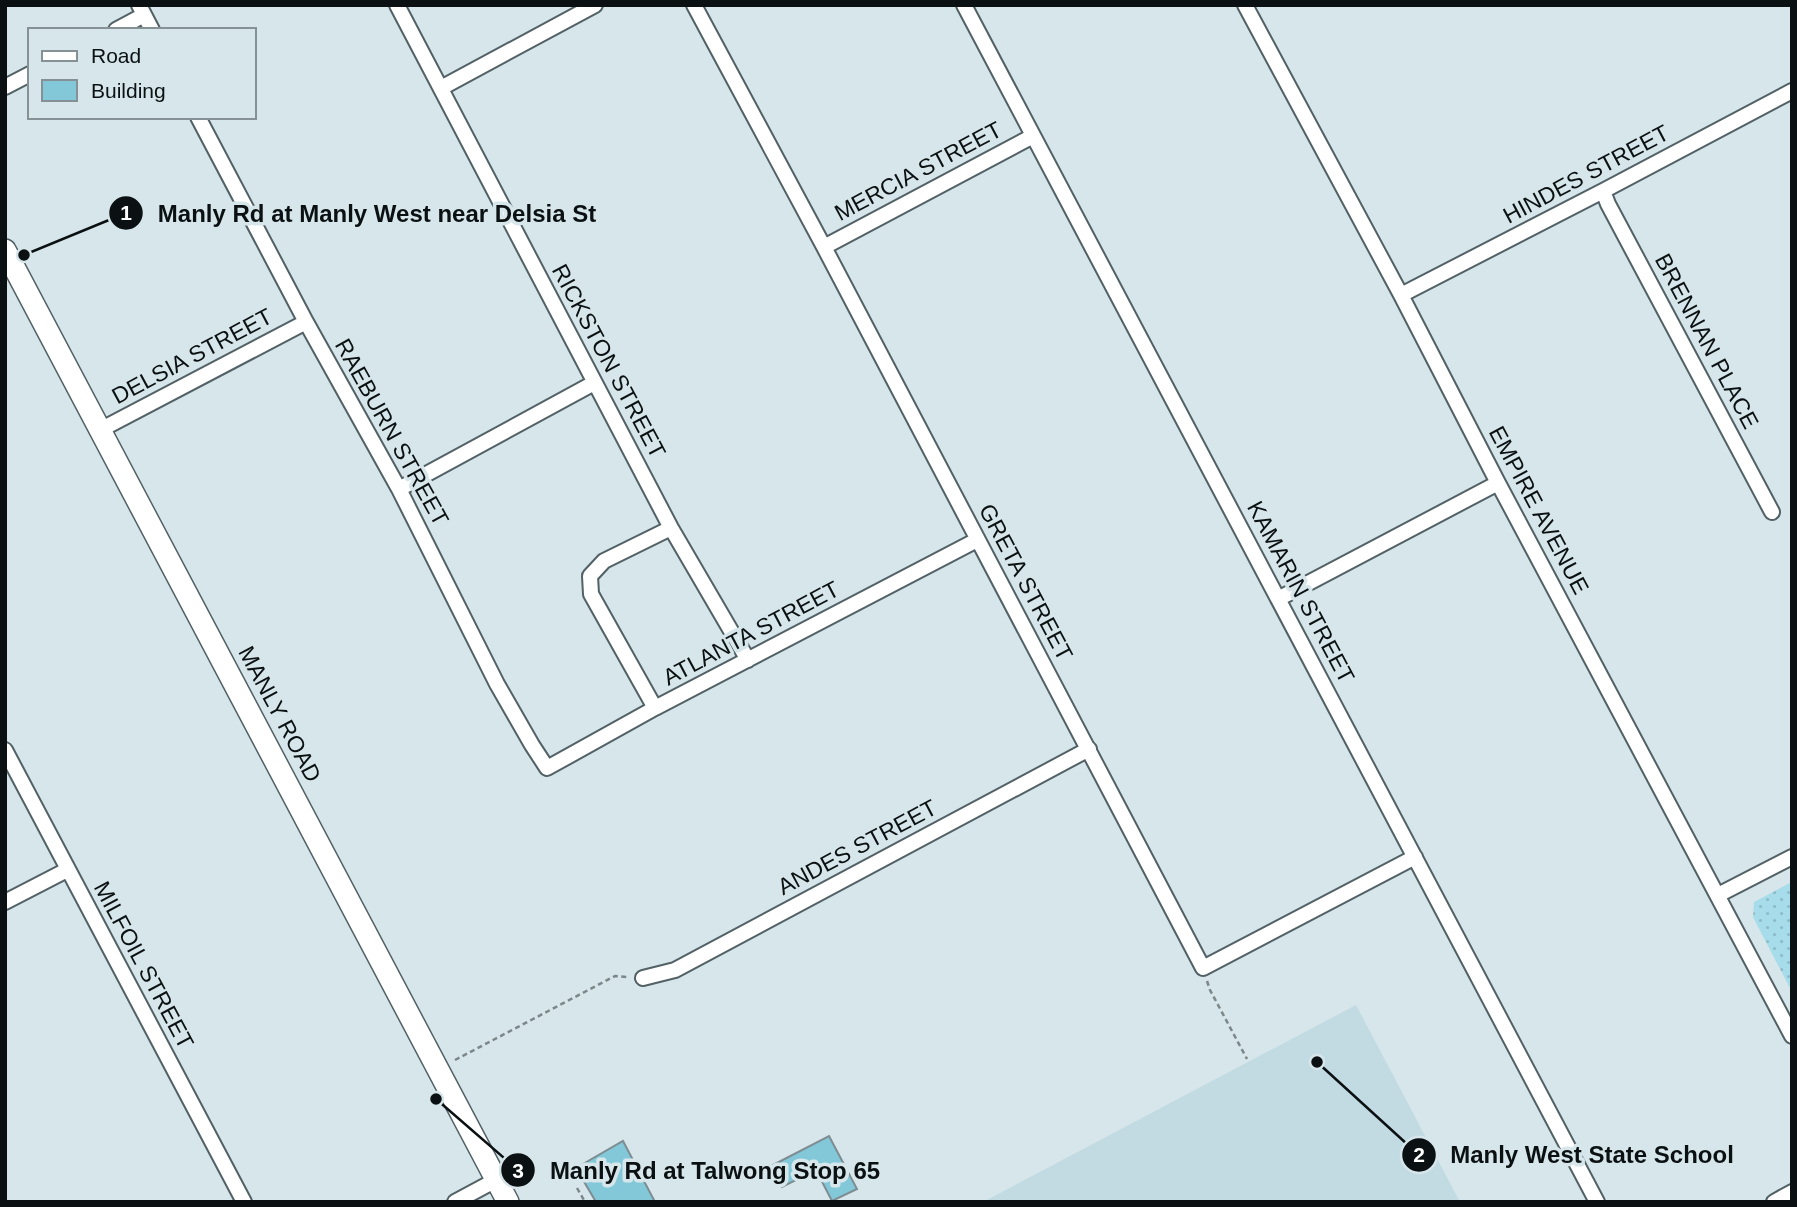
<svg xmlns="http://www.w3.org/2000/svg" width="1797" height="1207" font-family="Helvetica,sans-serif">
  <defs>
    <pattern id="park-dots" width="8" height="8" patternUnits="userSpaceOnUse" patternTransform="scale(1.75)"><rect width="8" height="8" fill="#a7dceb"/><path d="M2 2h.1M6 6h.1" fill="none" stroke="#8ebcc8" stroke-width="1.8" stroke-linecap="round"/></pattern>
  </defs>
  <rect width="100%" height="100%" fill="#d6e6eb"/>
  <path fill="#c2dbe2" d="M1356 1005 1460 1202H983L1140 1119Z"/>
  <path fill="url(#park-dots)" d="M1792 882V992L1753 917 1754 902Z"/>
  <path fill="#82c8d9" stroke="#7e8d92" stroke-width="2" d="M829 1136 857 1189 832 1201 816 1170 782 1187 771 1166Z
    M623 1141 655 1202H596L576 1168Z"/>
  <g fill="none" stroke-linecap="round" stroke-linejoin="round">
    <g stroke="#526165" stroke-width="18">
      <path id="minor" d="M139 5 152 30
        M397 5 671 528 748 660
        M694 5 824 247 1203 968 1415 857
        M964 5 1597 1202
        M1245 5 1401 295 1498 483 1792 1036
        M116 30 144 15
        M5 87 30 74
        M441 88 595 5
        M198 117 306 322 399 489 497 684 532 745 547 768 655 708 977 540
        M1603 191 1608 204 1772 512
        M824 247 1033 136
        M1401 295 1603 191 1792 91
        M100 430 306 322
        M399 489 594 383
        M1278 599 1498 483
        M655 708 591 594 590 576 604 561 671 528
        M5 750 244 1202
        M1718 895 1792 857
        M5 902 67 870
        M643 978 675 970 1089 749
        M455 1202 496 1180
        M1774 1202 1792 1192"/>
    </g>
    <g stroke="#526165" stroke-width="24">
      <path id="secondary" d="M5 250 508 1202"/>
    </g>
    <path stroke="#7c878a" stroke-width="2.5" stroke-dasharray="5 3.5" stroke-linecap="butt" d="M1207 981 1210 990 1247 1059
      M455 1060 615 976 627 977
      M577 1188 585 1202"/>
    <use href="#minor" stroke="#fff" stroke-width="14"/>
    <use href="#secondary" stroke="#fff" stroke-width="21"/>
  </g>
  <g text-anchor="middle" stroke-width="7" stroke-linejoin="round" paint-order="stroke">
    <g font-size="23" fill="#0b1112" stroke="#d6e6eb">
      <text transform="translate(918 171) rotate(-28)" y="8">MERCIA STREET</text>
      <text transform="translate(1586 174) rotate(-28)" y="8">HINDES STREET</text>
      <text transform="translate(1707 341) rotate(62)" y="8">BRENNAN PLACE</text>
      <text transform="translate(192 356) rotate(-28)" y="8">DELSIA STREET</text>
      <text transform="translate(609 361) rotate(62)" y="8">RICKSTON STREET</text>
      <text transform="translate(392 432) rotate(61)" y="8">RAEBURN STREET</text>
      <text transform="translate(1539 510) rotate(62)" y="8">EMPIRE AVENUE</text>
      <text transform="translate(1026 582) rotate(62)" y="8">GRETA STREET</text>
      <text transform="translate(1301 592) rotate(62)" y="8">KAMARIN STREET</text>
      <text transform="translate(751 633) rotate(-28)" y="8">ATLANTA STREET</text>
      <text transform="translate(280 714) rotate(62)" y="8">MANLY ROAD</text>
      <text transform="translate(857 847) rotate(-28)" y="8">ANDES STREET</text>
      <text transform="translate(144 965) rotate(62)" y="8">MILFOIL STREET</text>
    </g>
  </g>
  <path fill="none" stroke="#0b1112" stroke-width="2.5" d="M24 255L126 213M1317 1062L1419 1155M436 1099L518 1170"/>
  <g fill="#0b1112" stroke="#d6e6eb" stroke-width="2.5">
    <circle cx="24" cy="255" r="7"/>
    <circle cx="1317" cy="1062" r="7"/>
    <circle cx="436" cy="1099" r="7"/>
    <circle cx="126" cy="213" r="18"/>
    <circle cx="1419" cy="1155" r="18"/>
    <circle cx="518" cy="1170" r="18"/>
  </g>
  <g font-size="21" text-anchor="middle" font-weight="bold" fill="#fff">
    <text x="126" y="220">1</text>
    <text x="1419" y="1162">2</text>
    <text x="518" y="1178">3</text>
  </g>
  <g font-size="24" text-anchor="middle" font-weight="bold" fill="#0b1112" stroke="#d6e6eb" stroke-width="7" stroke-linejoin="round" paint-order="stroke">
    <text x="377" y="222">Manly Rd at Manly West near Delsia St</text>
    <text x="1592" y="1163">Manly West State School</text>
    <text x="715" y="1179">Manly Rd at Talwong Stop 65</text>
  </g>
  <rect width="1797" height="1207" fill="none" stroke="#0b1112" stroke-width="14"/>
  <rect x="28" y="28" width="228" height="91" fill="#d6e6eb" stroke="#859194" stroke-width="2"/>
  <rect x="42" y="51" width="35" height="10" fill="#ffffff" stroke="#859194" stroke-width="2"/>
  <text x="91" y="63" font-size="21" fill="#0b1112">Road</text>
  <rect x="42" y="80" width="35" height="21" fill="#82c8d9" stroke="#859194" stroke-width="2"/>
  <text x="91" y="98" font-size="21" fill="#0b1112">Building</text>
</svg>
